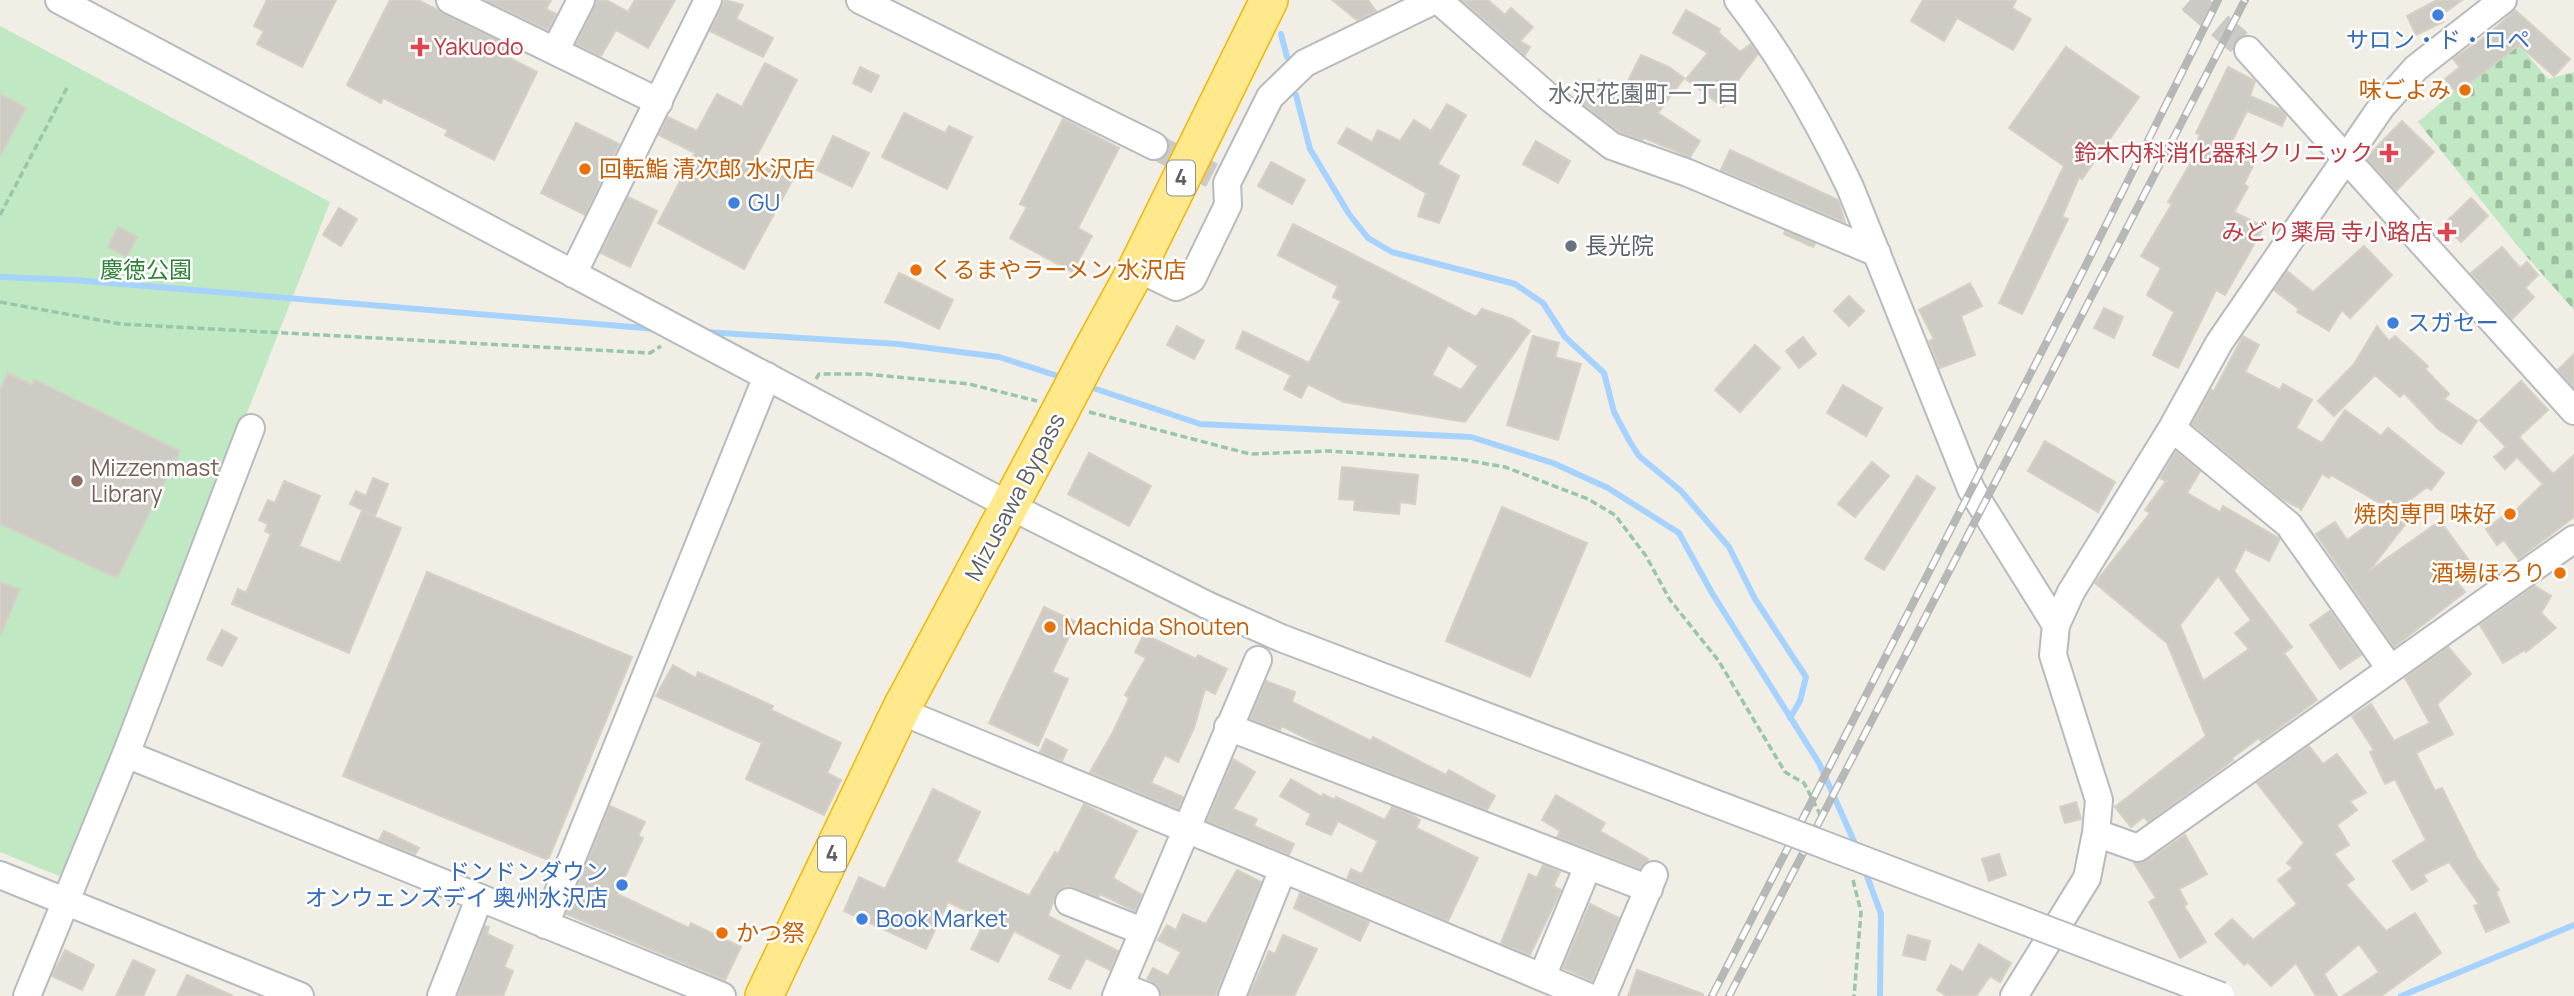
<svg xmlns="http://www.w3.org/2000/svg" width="2574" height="996" font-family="Manrope,'Noto Sans JP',sans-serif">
  <defs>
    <pattern id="cemetery-stones" width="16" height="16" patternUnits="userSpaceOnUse" patternTransform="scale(1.75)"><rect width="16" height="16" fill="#c0e8c3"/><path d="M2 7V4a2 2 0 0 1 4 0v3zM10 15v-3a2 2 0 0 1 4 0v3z" fill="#9fbfa2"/></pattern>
  </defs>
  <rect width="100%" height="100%" fill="#f0eee5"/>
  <path fill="url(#cemetery-stones)" d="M2515 40 2548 79 2574 72V310L2521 250 2418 122Z"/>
  <path fill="#c0e8c3" d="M0 26 330 202 64 878 0 852Z"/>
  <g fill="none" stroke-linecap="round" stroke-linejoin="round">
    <path stroke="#a5d2ff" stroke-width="6" d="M1281 34 1287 57
      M1296 95 1310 149 1349 214 1368 238 1392 252 1515 284 1543 303 1565 337 1604 373 1614 412 1630 442 1639 456 1681 491 1729 547 1755 599 1806 677 1800 701 1790 718
      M0 277 74 280 656 329
      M705 332 898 344 999 357 1064 378
      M1087 386 1200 424 1471 437 1553 463 1608 488 1679 533 1712 593 1819 763 1857 848
      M1864 868 1881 914 1880 996
      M2401 996 2574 925"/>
  </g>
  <path fill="#cdcbc4" stroke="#d5d0c3" stroke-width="2" fill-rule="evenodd" d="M267 0H336L302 67 257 44 264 31 254 26Z
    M390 0H418L509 46 504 55 537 72 494 160 445 135 448 130 383 98 381 103 347 85Z
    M486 0H551L546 9 556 14 548 30Z
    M597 0H606L628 12 635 0H675L648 48 616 30 601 56 576 44Z
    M725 0 743 5 736 19 773 38 763 57 710 31Z
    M1332 0H1368L1376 11 1357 20Z
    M1462 0H1488L1505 15 1511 8 1533 27 1520 41 1530 47 1525 55Z
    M1923 0H2016L2012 8 2031 19 2013 50 1957 18 1944 41 1911 21Z
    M2437 0H2462L2440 16 2443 22 2416 35 2407 16Z
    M1686 10 1720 29 1718 32 1740 52 1751 44 1758 54 1731 89 1734 90 1723 107 1686 79 1708 53 1673 33Z
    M2515 10 2570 59 2554 76 2519 45 2457 93 2445 79 2460 67 2453 59 2489 34Z
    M2066 47 2139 97 2082 179 2079 177 2062 217 2068 219 2022 314 1999 303 2064 166 2009 128Z
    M1641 55 1669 67 1684 78 1658 113 1700 141 1690 157 1644 138 1642 140 1620 132 1583 104 1599 80 1621 95Z
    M765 63 797 80 754 161 792 181 744 269 658 223 695 153 659 135 668 117 697 131 717 94 742 107Z
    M860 67 879 76 871 92 853 83Z
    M2228 67 2255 81 2250 96 2280 109 2286 116 2282 126 2247 111 2227 151 2254 164 2244 184 2248 187 2234 212 2264 227 2225 295 2216 290 2178 368 2153 355 2174 312 2147 295 2161 268 2141 256 2172 204 2168 202 2194 157 2191 155 2200 135 2196 133Z
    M0 94 26 108 0 156Z
    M1447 104 1466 115 1438 164 1459 176 1439 223 1418 216 1426 193 1338 143 1347 128 1372 142 1378 130 1400 141 1414 120 1431 131Z
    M904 113 945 133 949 126 972 137 947 189 882 157Z
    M1063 119 1119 148 1078 228 1092 236 1072 272 1010 238 1027 207 1020 204Z
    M2402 121 2434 152 2396 191 2366 158Z
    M576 123 619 144 585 215 541 193Z
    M833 136 869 153 852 187 817 170Z
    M1536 141 1570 161 1558 183 1523 164Z
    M1730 150 1838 200 1845 222 1721 170Z
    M1271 162 1305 180 1292 204 1258 186Z
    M628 197 657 211 630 267 601 253Z
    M2471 198 2488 216 2461 242 2444 224Z
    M339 208 357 219 341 246 323 235Z
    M1293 224 1476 317 1482 309 1512 319 1530 331 1465 422 1344 402 1308 384 1301 398 1284 389 1291 375 1236 348 1243 331 1309 363 1341 301 1333 297 1338 286 1278 255ZM1448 345 1478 366 1461 390 1432 375Z
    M118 227 137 237 127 257 108 247Z
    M1785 231 1815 244 1813 247 1784 234Z
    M2364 246 2392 275 2350 318 2342 310 2329 331 2297 312 2299 309 2274 290 2287 271 2313 292Z
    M2502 247 2520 268 2527 262 2538 275 2525 288 2534 297 2512 319 2471 273Z
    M899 273 953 300 939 329 885 302Z
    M1970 283 1982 306 1961 316 1975 355 1940 368 1929 341 1934 339 1919 310Z
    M1849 296 1864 311 1849 326 1834 311Z
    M2104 308 2123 317 2114 338 2094 328Z
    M1177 326 1204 341 1194 359 1167 345Z
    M2377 326 2389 341 2395 336 2428 366 2425 369 2449 394 2444 399 2477 421 2461 444 2438 429 2404 393 2400 397 2375 375 2334 416 2318 401 2354 364Z
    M1533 336 1559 343 1555 357 1581 364 1558 440 1507 425Z
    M2243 336 2259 345 2245 372 2280 390 2283 384 2312 400 2296 428 2322 443 2345 410 2381 436 2388 428 2444 473 2431 490 2427 487 2398 509 2407 522 2369 571 2440 521 2476 570 2458 583 2465 592 2394 647 2316 534 2335 522 2347 540 2390 509 2331 475 2329 478 2322 474 2301 510 2298 505 2297 507 2282 499 2192 424 2211 390 2214 391Z
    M1803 337 1816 354 1799 368 1786 351Z
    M1755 345 1780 368 1740 412 1715 390Z
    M2574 354V388L2558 370Z
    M8 373 32 385 35 380 180 451 117 578 0 524V390Z
    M2521 381 2548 410 2519 437 2553 474 2574 455V517L2518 559 2504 540 2497 545 2486 529 2506 514 2509 517 2543 484 2517 457 2505 469 2494 457 2506 447 2480 420Z
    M1843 385 1882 408 1866 436 1827 413Z
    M2045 441 2115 482 2098 512 2028 471Z
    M2176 452 2200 471 2187 493 2220 512 2223 506 2280 539 2269 561 2245 549 2234 571 2292 647 2284 653 2317 700 2261 741 2259 738 2232 758 2233 760 2217 772 2148 822 2144 817 2131 827 2115 807 2206 736 2167 643 2095 583 2150 513 2145 510 2166 481 2160 478ZM2218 576 2251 620 2235 633 2249 649 2203 681 2180 625Z
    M1089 453 1151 486 1129 526 1068 494Z
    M1872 462 1889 476 1855 517 1838 504Z
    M1342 467 1418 475 1415 504 1400 502 1399 514 1354 510 1355 500 1339 499Z
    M1917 476 1935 488 1884 570 1865 559Z
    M373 478 388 484 375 516 350 504 356 491 366 496Z
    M284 481 320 496 299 546 340 563 362 511 401 528 349 653 232 604 238 589 246 593 271 534 265 531 268 524 259 520 268 500 275 503Z
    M1502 507 1587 543 1530 677 1446 641Z
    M427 572 632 657 548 860 343 776Z
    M0 582 20 589 0 636Z
    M2535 586 2551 596 2541 613 2556 628 2526 652 2525 650 2503 663 2480 625Z
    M1044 607 1076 622 1052 672 1068 679 1038 746 989 723Z
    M2330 611 2361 655 2340 669 2310 625Z
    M222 630 237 638 222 666 207 659Z
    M1144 634 1196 659 1198 655 1227 669 1215 694 1205 689 1194 728 1178 762 1165 755 1151 783 1183 797 1178 809 1090 772 1113 732 1129 698 1125 695 1146 658 1135 652Z
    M2448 647 2471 674 2437 704 2453 734 2416 753 2435 791 2442 788 2477 858 2499 890 2496 892 2509 922 2486 932 2474 906 2479 904 2449 862 2423 875 2427 881 2412 890 2393 861 2426 840 2395 779 2385 784 2370 752 2374 750 2352 716 2371 704 2394 741 2430 723 2405 678Z
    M673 665 696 678 698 672 773 706 771 710 841 743 827 773 841 780 824 815 746 779 762 743 656 696Z
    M1266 681 1295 692 1292 702 1371 741 1373 737 1446 775 1449 770 1495 796 1487 810 1323 747 1282 726 1280 730 1250 719Z
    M1046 739 1067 750 1062 761 1040 752Z
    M2309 746 2323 764 2337 754 2366 793 2350 801 2357 810 2337 825 2349 845 2334 854 2354 879 2346 885 2386 931 2415 913 2441 953 2381 996H2343L2379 972 2359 944 2324 974 2337 996H2316L2296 963 2271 986 2248 962 2244 965 2215 934 2232 919 2253 940 2297 904 2278 880 2293 868 2287 863 2304 843 2257 783Z
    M1233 759 1255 772 1233 809 1257 819 1254 826 1294 844 1289 855 1207 821Z
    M1291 779 1322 797 1323 794 1335 800 1336 797 1385 820 1392 807 1411 814 1420 820 1416 828 1478 858 1448 921 1347 879 1351 869 1362 874 1378 841 1338 821 1331 835 1306 824 1311 814 1280 796Z
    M933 789 980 812 956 862 1029 896 1055 852 1058 854 1084 804 1137 831 1113 878 1142 895 1135 911 1100 894 1099 897 1067 886 1055 896 1048 916 1118 951 1110 970 1086 958 1070 989 1049 979 1061 955 1014 931 998 962 971 949 986 920 948 902 926 949 844 911 859 877 885 889Z
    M1556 795 1605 823 1600 831 1648 859 1647 861 1640 869 1557 837 1560 831 1542 820Z
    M2076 802 2081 819 2065 823 2060 807Z
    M610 806 645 822 638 836 643 838 617 894 689 928 691 923 741 947 725 980 566 914Z
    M384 831 419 848 415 854 379 840Z
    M2185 835 2207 874 2179 889 2187 904 2184 906 2206 942 2180 958 2149 902 2156 898 2134 863 2147 861Z
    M1999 854 2006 875 1989 881 1982 859Z
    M1543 865 1560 872 1553 886 1561 890 1530 955 1501 943 1529 874 1537 878Z
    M1237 870 1261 882 1215 996H1161L1158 986 1147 979 1153 968 1168 976 1181 952 1158 940 1167 925 1176 930 1183 914 1206 924Z
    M1300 893 1369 922 1360 941 1294 908Z
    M1590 904 1619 918 1592 981 1563 968Z
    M485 926 489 927 487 934 513 946 504 967 513 971 503 996H458Z
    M1283 935 1317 949 1294 996H1249L1269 951 1275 954Z
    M1908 935 1930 941 1925 960 1903 955Z
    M1979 944 2011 963 2000 982 1990 976 1976 996H1947L1937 990 1951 965 1963 972Z
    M65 950 94 965 82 990 52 976Z
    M133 960 155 970 143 996H116Z
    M1637 970 1703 994V996H1628Z
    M187 975 233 996H177Z"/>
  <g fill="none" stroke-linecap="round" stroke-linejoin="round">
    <path stroke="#cbcac5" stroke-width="26" stroke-dasharray="26 13" stroke-linecap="butt" d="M2190 0 2248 50
      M1154 146 1227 183"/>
    <g stroke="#b7babf" stroke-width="30">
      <path id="minor" d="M59 0 1010 506 1207 605
        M450 0 659 102
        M860 0 1154 146
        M1438 0 1551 99 1612 146 1688 173 1877 253
        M1738 0C1783 58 1818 120 1850 187L1971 489 2056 625
        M2248 50 2574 411
        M555 51 581 0
        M1137 268 1176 287 1192 279 1228 205 1227 183 1270 97 1305 63 1435 0
        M573 274 708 0
        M2172 428 2289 525 2389 667
        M900 711 1283 869 1232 996
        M1228 727 1649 889
        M126 754 722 996
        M2096 833 2138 848 2574 539
        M1283 869 1587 996
        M0 875 300 996
        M1069 902 1142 931
        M545 925 767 376
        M1542 977 1588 866
        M1120 986 1146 996
        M27 996 126 754 251 428
        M441 996 479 899
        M1116 996 1258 660
        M1603 996 1654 875
        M2014 996 2087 878 2096 833 2099 800 2053 655 2056 625 2071 592 2172 428 2219 343 2382 106 2416 68 2503 0"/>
    </g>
    <g stroke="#f4b700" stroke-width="40">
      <path id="highway" d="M1090 354 1137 268 1269 0
        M764 996 900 711 1057 417"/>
    </g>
    <path stroke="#97c7a8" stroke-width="3.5" stroke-dasharray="7 3.5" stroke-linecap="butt" d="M0 215 68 86
      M0 302 121 324 650 353 661 346
      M816 379 819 374H866L969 384 1037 401
      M1089 412 1250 454 1328 451 1459 459 1505 467 1588 499 1615 515 1646 556 1670 600 1718 660 1785 772 1804 783 1823 820
      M1853 880 1861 912 1854 996"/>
    <use href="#minor" stroke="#fff" stroke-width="26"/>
    <use href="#highway" stroke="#ffe98c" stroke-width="37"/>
    <g stroke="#b6b7b7" stroke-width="8">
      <path id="rail" d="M1712 996 2085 267 2218 0
        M1729 996 2245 0"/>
    </g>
    <use href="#rail" stroke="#fff" stroke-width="5" stroke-dasharray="16" stroke-linecap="butt"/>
    <g stroke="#b7babf" stroke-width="30" stroke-linecap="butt">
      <path id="minor-bridge" d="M1207 605 1281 638 2221 996"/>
    </g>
    <g stroke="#f4b700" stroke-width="40" stroke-linecap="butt">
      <path id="highway-bridge" d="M1057 417 1090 354"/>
    </g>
    <use href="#minor-bridge" stroke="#fff" stroke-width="26"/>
    <use href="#highway-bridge" stroke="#ffe98c" stroke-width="37"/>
  </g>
  <g fill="#3f7fe0" stroke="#fff" stroke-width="2.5">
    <circle cx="2438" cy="15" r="7"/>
    <circle cx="734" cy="203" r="7"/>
    <circle cx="2393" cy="323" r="7"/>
    <circle cx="622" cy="885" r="7"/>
    <circle cx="862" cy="919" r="7"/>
  </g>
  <g fill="#e0444e" stroke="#fff" stroke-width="2.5">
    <path d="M416.5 36.5h7v7h7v7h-7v7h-7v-7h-7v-7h7z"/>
    <path d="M2385.5 142.5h7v7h7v7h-7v7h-7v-7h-7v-7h7z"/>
    <path d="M2443.5 221.5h7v7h7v7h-7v7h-7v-7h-7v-7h7z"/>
  </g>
  <g fill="#e8710a" stroke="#fff" stroke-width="2.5">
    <circle cx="2465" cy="90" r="7"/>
    <circle cx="585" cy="169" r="7"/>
    <circle cx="916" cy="270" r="7"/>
    <circle cx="2510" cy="514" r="7"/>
    <circle cx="2560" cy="573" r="7"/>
    <circle cx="1050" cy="627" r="7"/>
    <circle cx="722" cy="933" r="7"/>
  </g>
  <circle fill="#6b7280" stroke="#fff" stroke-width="2.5" cx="1571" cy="246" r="7"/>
  <circle fill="#8d6e63" stroke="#fff" stroke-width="2.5" cx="77" cy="481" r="7"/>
  <g text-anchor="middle" stroke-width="5" stroke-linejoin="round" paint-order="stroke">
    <g fill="#fff" stroke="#8d9094" stroke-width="2">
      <rect x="1167" y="160.5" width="28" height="35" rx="5"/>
      <rect x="818" y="836.5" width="28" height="35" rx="5"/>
    </g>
    <g font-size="21" font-weight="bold" fill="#5c6066">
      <text x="1181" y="185">4</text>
      <text x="832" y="861">4</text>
    </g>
    <g font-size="23" fill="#366cbe" stroke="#fff" text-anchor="start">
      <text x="2438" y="48" text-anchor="middle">サロン・ド・ロペ</text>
      <text x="748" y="211">GU</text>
      <text x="2407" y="331">スガセー</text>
      <text x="608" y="880" text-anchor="end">ドンドンダウン<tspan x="608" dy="26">オンウェンズデイ 奥州水沢店</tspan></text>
      <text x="876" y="927">Book Market</text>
    </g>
    <g font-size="23" fill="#be3a42" stroke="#fff" text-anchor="end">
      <text x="434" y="55" text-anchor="start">Yakuodo</text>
      <text x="2373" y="161">鈴木内科消化器科クリニック</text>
      <text x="2433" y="240">みどり薬局 寺小路店</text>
    </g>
    <g font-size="23" fill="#c56008" stroke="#fff" text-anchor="start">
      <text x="2451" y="98" text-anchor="end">味ごよみ</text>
      <text x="599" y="177">回転鮨 清次郎 水沢店</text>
      <text x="930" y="278">くるまやラーメン 水沢店</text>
      <text x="2496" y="522" text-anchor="end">焼肉専門 味好</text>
      <text x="2546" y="581" text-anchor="end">酒場ほろり</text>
      <text x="1064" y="635">Machida Shouten</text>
      <text x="736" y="941">かつ祭</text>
    </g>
    <g font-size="23" fill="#5b616d" stroke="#fff" text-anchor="start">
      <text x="1585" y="254">長光院</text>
    </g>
    <g font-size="23" fill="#308239" stroke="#fff">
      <text x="146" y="278">慶徳公園</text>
    </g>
    <g font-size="23" fill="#785e54" stroke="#fff" text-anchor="start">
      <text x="91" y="476">Mizzenmast<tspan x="91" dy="26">Library</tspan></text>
    </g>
    <g font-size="23" fill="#5c6066" stroke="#fff">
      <text transform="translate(1015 497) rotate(-62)" y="8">Mizusawa Bypass</text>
    </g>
    <g font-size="24" fill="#6d7278" stroke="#fff">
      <text x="1644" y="102">水沢花園町一丁目</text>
    </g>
  </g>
</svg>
